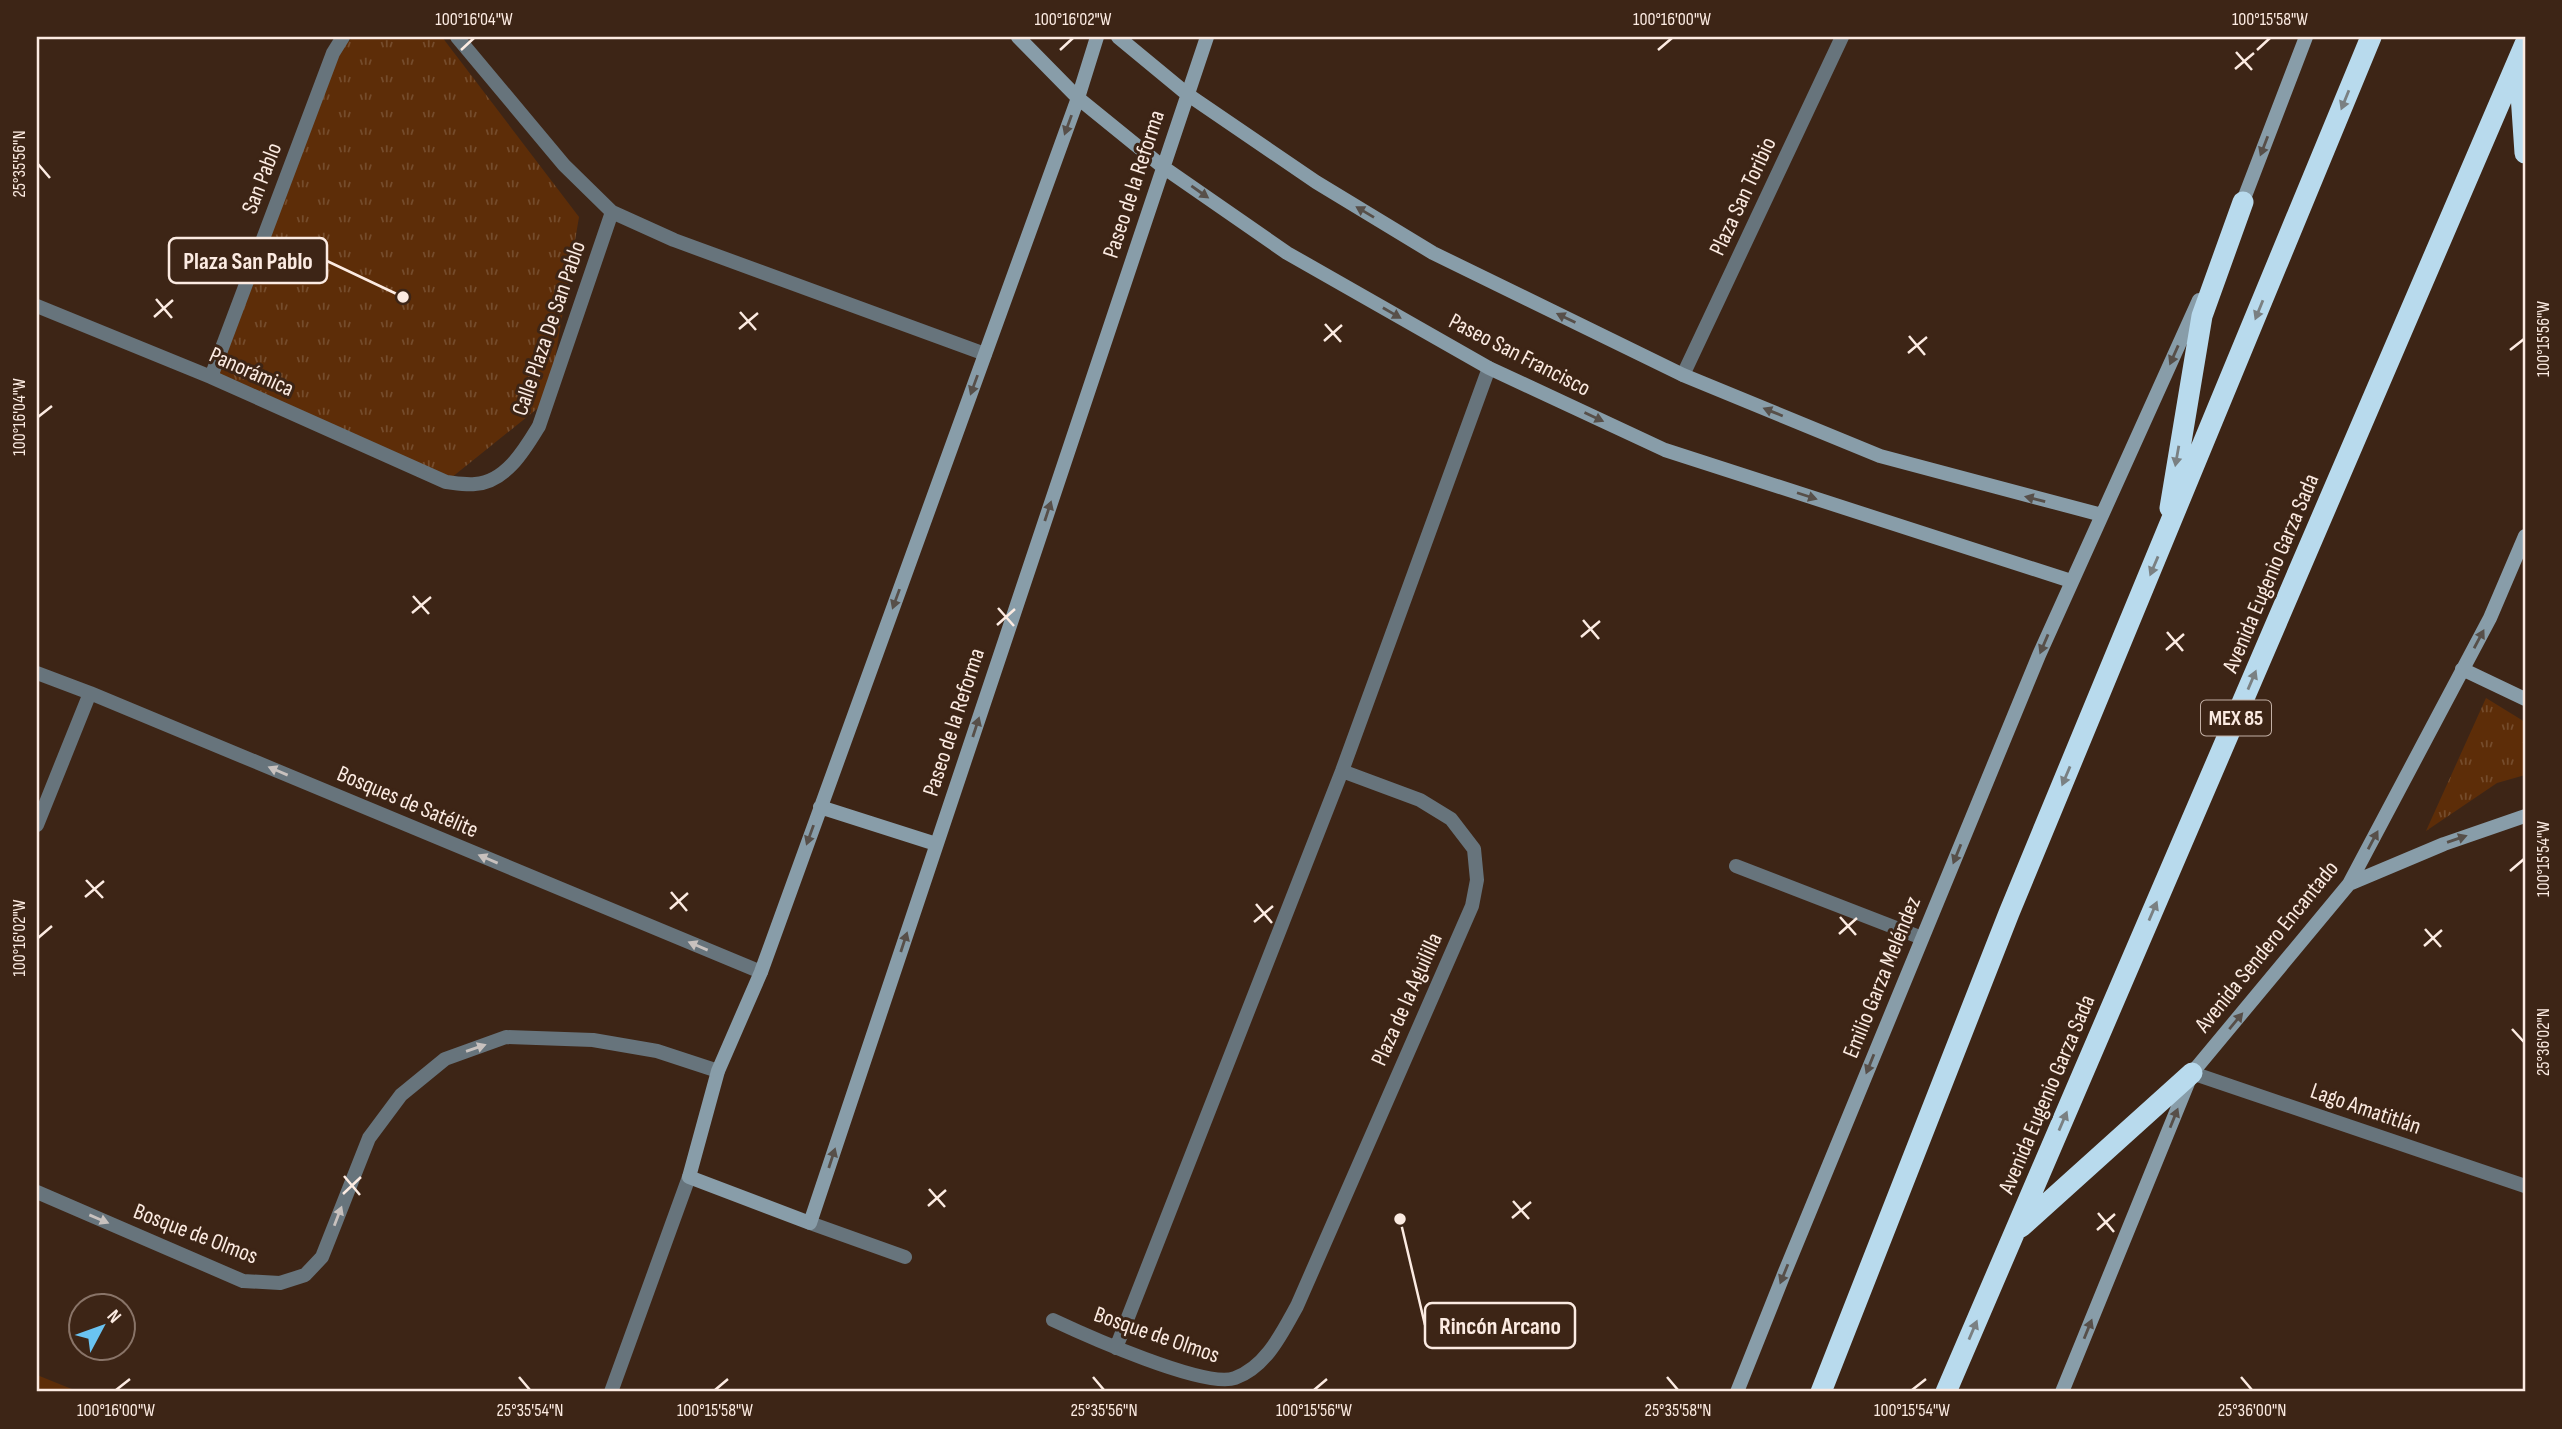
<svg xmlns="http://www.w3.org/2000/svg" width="2562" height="1429" font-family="'Sofia Sans Condensed',sans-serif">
  <defs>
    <pattern id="grass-tufts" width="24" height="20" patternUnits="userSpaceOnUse" patternTransform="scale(1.75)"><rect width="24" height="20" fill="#5d2d08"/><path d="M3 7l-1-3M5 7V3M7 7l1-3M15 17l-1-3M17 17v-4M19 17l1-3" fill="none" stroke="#754c2c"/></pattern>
  </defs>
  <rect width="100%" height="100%" fill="#3d2516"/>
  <path fill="url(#grass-tufts)" d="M354 37H442L579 217 548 400 446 482 211 377 333 53Z
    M2486 698 2525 722V775L2497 783 2426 831Z
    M37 1375 79 1392H37Z"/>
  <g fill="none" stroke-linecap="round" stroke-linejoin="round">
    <path stroke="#67747c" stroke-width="14" d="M457 37 564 165 612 212 674 240 985 354
      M37 306 211 377 446 482C455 483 466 485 475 484 506 482 525 449 539 426L612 212
      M1683 375 1842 37
      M211 377 333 53 343 37
      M37 673 90 693 761 972
      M37 825 90 693
      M1736 866 1922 938
      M2192 1073 2525 1186
      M37 1192 243 1281 280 1283 305 1275 322 1257 369 1138 401 1095 445 1059 506 1037 593 1040 657 1051 718 1071
      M810 1223 905 1257
      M1053 1320C1085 1335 1205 1389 1235 1378 1266 1367 1282 1333 1297 1306L1472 906 1477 880 1474 849 1451 819 1420 800 1342 771
      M1116 1348 1342 771 1489 368
      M611 1392 689 1177"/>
    <path stroke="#889da9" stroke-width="14" d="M1018 37 1078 98 1163 167 1287 253 1489 368 1665 450 2071 581
      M1097 37 1078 98 761 972 718 1071 689 1177 810 1223 1207 37
      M1118 37 1187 94 1316 182 1433 253 1683 375 1880 456 2102 515
      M2240 209 2306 37
      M2462 669 2525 699
      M820 807 936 844
      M2349 884 2444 844 2525 816
      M1737 1392 1784 1274 2039 655 2199 300
      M2062 1392 2192 1073 2349 884 2490 618 2525 536"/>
    <path stroke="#b8daed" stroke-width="21" d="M2519 65 2525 153
      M2170 508 2202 316 2243 202
      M2021 1227 2192 1073
      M1821 1392 2009 913 2371 37
      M1946 1392 2525 44"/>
  </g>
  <defs><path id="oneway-solid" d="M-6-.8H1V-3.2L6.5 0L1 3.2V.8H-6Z" transform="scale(1.75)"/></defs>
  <g fill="#7a8082">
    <use href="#oneway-solid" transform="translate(2345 100) rotate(112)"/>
    <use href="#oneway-solid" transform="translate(2259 310) rotate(112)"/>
    <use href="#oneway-solid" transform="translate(2177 456) rotate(100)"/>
    <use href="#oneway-solid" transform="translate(2154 566) rotate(113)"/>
    <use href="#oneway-solid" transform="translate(2252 680) rotate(-67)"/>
    <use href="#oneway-solid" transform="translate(2066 776) rotate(113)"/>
    <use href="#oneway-solid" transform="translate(2153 911) rotate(-67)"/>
    <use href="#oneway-solid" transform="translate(2063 1121) rotate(-67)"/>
    <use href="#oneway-solid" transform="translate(1973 1330) rotate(-67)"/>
  </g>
  <g fill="#574f49">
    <use href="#oneway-solid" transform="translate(1068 125) rotate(110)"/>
    <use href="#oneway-solid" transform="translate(2264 146) rotate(111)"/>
    <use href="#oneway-solid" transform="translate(1200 192) rotate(35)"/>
    <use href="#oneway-solid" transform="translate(1365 212) rotate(-149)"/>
    <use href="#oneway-solid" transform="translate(1392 313) rotate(30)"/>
    <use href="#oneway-solid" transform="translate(1566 318) rotate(-154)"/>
    <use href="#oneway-solid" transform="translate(2174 355) rotate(114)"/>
    <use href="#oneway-solid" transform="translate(974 385) rotate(110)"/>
    <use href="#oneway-solid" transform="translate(1773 412) rotate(-158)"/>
    <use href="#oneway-solid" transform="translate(1594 417) rotate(25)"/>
    <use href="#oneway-solid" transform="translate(1807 496) rotate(18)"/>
    <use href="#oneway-solid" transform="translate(2035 499) rotate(-166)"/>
    <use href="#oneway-solid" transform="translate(1048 511) rotate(-72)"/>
    <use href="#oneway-solid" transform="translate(896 599) rotate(110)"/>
    <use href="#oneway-solid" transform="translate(2479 639) rotate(-62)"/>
    <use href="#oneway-solid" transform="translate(2044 644) rotate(113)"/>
    <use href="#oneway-solid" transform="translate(976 727) rotate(-72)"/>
    <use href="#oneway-solid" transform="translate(810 835) rotate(110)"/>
    <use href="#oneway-solid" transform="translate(2457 839) rotate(-19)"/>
    <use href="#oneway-solid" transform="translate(2373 840) rotate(-62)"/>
    <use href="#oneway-solid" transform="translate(1957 854) rotate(112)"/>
    <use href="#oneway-solid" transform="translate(904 942) rotate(-72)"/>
    <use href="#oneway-solid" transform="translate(2236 1021) rotate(-50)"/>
    <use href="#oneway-solid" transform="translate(1870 1064) rotate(112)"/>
    <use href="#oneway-solid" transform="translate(2174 1118) rotate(-68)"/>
    <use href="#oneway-solid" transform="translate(832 1158) rotate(-72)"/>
    <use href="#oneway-solid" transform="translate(1784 1274) rotate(112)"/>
    <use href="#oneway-solid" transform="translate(2088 1329) rotate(-68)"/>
  </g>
  <g fill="#c8c1be">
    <use href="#oneway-solid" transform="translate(278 771) rotate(-157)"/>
    <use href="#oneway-solid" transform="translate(488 859) rotate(-157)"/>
    <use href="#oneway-solid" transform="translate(698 946) rotate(-157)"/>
    <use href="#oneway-solid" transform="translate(476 1048) rotate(-19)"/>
    <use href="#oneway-solid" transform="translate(338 1216) rotate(-69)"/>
    <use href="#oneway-solid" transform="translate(99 1219) rotate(23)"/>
  </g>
  <path fill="none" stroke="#fcebe2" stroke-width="2.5" d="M461 50 474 38M1060 50 1073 38M1658 50 1672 38M2257 50 2270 38M2236 52 2252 70M2235 69 2254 53M38 164 50 178M156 299 172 318M740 312 756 330M154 317 173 300M1325 324 1341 342M739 329 758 313M1909 336 1925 355M1324 341 1342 325M2510 350 2524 339M1908 353 1927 337M38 417 52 406M413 596 429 614M998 608 1014 626M412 613 431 597M1583 620 1599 639M997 625 1015 609M2167 632 2183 651M1581 637 1600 621M2166 650 2184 634M2510 871 2524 859M86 880 103 898M671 892 687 911M85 897 104 881M1256 904 1272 923M670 909 688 893M1840 917 1856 935M1254 922 1273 906M2425 929 2441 947M1839 934 1857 918M38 938 52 926M2424 946 2442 930M2512 1029 2524 1042M344 1176 360 1195M929 1189 945 1207M343 1194 361 1177M1513 1201 1529 1219M928 1206 946 1190M2098 1213 2114 1232M1512 1218 1531 1202M2097 1230 2115 1214M519 1377 530 1390M1093 1377 1104 1390M1667 1377 1678 1390M2241 1377 2252 1390M116 1390 130 1379M715 1390 728 1379M1314 1390 1327 1379M1912 1390 1926 1379"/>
  <g text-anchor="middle" stroke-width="6" stroke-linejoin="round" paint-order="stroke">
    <rect fill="#3d2516" stroke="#c3b0a5" stroke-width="2" x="2201" y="700.5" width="70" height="35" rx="5"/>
    <g font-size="21" font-weight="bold" fill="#fcebe2">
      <text x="2236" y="725">MEX 85</text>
    </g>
    <g font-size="23" fill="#fcebe2" stroke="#3d2516">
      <text transform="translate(261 178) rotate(-69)" y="8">San Pablo</text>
      <text transform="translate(1133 184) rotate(-72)" y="8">Paseo de la Reforma</text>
      <text transform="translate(1742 196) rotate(-65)" y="8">Plaza San Toribio</text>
      <text transform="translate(548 328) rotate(-71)" y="8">Calle Plaza De San Pablo</text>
      <text transform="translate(1520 354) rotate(27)" y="8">Paseo San Francisco</text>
      <text transform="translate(252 371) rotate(24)" y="8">Panorámica</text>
      <text transform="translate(2270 573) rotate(-67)" y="8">Avenida Eugenio Garza Sada</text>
      <text transform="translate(953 722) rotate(-72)" y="8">Paseo de la Reforma</text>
      <text transform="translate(408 801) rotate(23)" y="8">Bosques de Satélite</text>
      <text transform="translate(2266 946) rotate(-51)" y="8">Avenida Sendero Encantado</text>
      <text transform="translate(1881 977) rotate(-68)" y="8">Emilio Garza Meléndez</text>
      <text transform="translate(1406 999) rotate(-66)" y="8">Plaza de la Aguililla</text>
      <text transform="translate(2046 1094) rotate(-67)" y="8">Avenida Eugenio Garza Sada</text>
      <text transform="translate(2366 1108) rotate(19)" y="8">Lago Amatitlán</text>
      <text transform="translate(196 1233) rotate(21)" y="8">Bosque de Olmos</text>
      <text transform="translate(1157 1334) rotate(19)" y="8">Bosque de Olmos</text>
    </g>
  </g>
  <path fill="none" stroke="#fcebe2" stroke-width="2.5" d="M403 297L327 261M1400 1219L1425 1325"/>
  <g fill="#fcebe2" stroke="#3d2516" stroke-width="2.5">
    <circle cx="403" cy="297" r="7"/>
    <circle cx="1400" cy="1219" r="7"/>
  </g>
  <g fill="#3d2516" stroke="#fcebe2" stroke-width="2.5">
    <rect x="169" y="238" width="158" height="45" rx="7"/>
    <rect x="1425" y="1303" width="150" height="45" rx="7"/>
  </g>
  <g font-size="24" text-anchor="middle" font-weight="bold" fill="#fcebe2">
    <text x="248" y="269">Plaza San Pablo</text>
    <text x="1500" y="1334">Rincón Arcano</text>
  </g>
  <rect width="2562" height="1429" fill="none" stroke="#3d2516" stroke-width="77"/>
  <g transform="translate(102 1327) rotate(49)"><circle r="33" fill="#3d2516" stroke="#897468" stroke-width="2"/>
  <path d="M0-5L12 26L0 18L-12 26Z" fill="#6ac3f1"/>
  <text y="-10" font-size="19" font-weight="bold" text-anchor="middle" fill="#fcebe2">N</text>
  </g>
  <rect x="38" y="38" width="2486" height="1352" fill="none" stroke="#fcebe2" stroke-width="2.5"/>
  <g font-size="18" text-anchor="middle" fill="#fcebe2">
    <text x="474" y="25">100°16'04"W</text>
    <text x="1073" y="25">100°16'02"W</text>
    <text x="1672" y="25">100°16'00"W</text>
    <text x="2270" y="25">100°15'58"W</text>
    <text transform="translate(19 164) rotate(-90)" y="6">25°35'56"N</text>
    <text transform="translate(2543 339) rotate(-90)" y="6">100°15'56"W</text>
    <text transform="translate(19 417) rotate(-90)" y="6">100°16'04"W</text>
    <text transform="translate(2543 859) rotate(-90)" y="6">100°15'54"W</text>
    <text transform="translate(19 938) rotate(-90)" y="6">100°16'02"W</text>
    <text transform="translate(2543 1042) rotate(-90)" y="6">25°36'02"N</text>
    <text x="116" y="1416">100°16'00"W</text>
    <text x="530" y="1416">25°35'54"N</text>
    <text x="715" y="1416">100°15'58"W</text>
    <text x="1104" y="1416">25°35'56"N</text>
    <text x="1314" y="1416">100°15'56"W</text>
    <text x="1678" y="1416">25°35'58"N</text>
    <text x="1912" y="1416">100°15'54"W</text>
    <text x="2252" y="1416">25°36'00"N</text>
  </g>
</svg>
